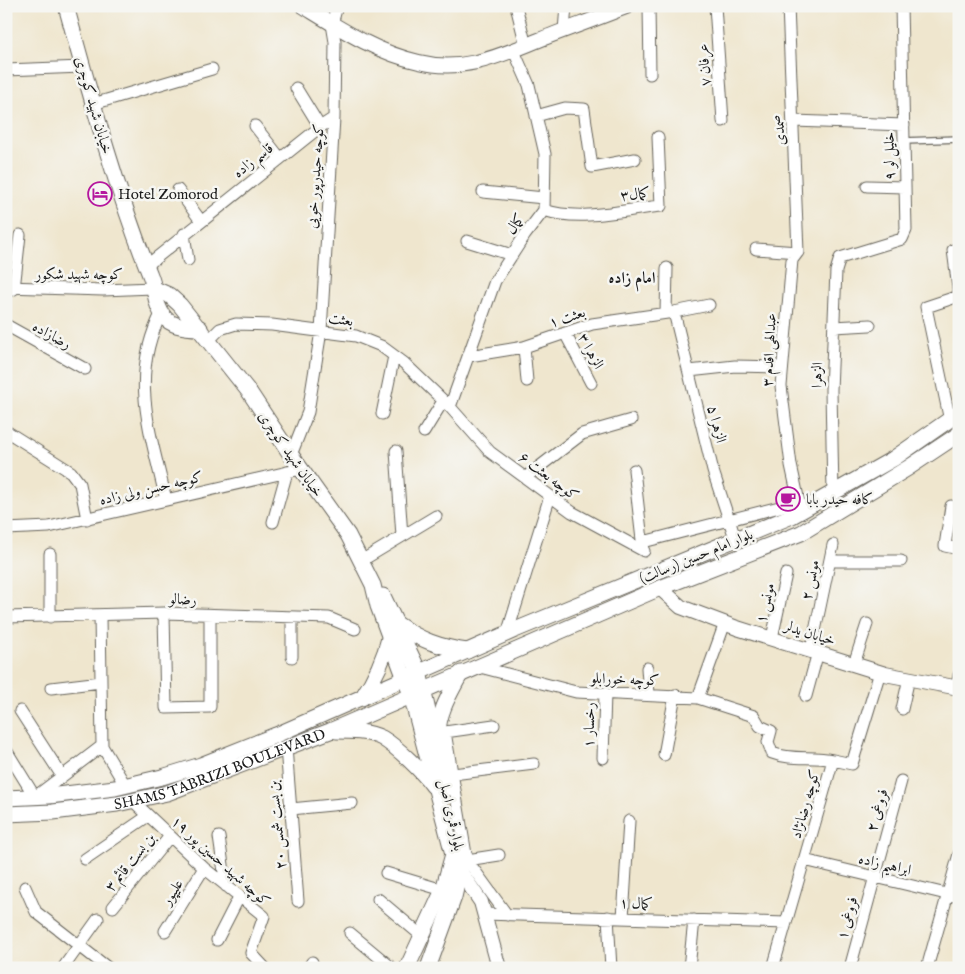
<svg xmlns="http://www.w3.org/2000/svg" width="965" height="974" font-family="'IM FELL English',Amiri,serif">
  <rect width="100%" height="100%" fill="#f6f6f2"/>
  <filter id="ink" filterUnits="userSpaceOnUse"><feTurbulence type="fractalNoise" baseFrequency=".02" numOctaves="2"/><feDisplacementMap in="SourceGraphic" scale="10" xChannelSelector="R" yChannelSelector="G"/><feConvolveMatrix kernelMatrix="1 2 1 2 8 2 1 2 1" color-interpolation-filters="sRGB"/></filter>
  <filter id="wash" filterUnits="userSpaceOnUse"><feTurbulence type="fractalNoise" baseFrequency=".0096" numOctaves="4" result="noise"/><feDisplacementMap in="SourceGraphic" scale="20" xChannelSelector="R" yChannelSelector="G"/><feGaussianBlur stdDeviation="1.12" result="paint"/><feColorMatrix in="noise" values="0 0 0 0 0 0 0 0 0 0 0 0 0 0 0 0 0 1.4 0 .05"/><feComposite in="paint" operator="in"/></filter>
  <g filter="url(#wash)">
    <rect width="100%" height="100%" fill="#efe6ce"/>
  </g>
  <g filter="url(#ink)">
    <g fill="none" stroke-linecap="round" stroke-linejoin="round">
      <g stroke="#66635a" stroke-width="8">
        <path id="service" d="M904 141 959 139"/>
      </g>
      <g stroke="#66635a" stroke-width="13">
        <path id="minor" d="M516 6 526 46
          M649 6 650 74
          M715 6 723 121
          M788 6 798 252
          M564 31 566 6
          M6 70 82 67
          M296 88 320 127
          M93 104 212 69
          M536 116 565 108 584 109 592 167 635 159
          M794 121 904 125
          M255 126 280 158
          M867 186 905 187
          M178 190 201 221
          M483 192 544 198
          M544 210C579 222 625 210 661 206L658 137
          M184 234 188 260
          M467 241 512 255
          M756 249 798 252
          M798 252 792 260 781 386 791 465 801 511
          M146 266 320 127 334 118
          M6 287 103 290 153 288
          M8 292 14 289 20 235
          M162 312C128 377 151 433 166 500
          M674 312 713 471 736 541
          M666 313 667 268
          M6 325 85 369
          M834 327 870 325
          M565 333 591 383
          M208 341 220 329 236 324 272 325 356 336 381 346 404 363 450 407 490 452 572 512 644 551
          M524 347 527 381
          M469 356 524 347 592 324 674 312 709 305
          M689 371 735 366 782 367
          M450 407 495 281 525 235 544 210 545 154 529 85 514 51
          M382 414 394 356
          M950 421 926 307 959 296 953 250
          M6 431 71 472 80 484 87 519
          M424 432 443 401
          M396 451 402 536
          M291 455 308 412 321 331 334 118 335 42 332 24 337 6
          M634 470 643 549
          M526 477 582 434 631 420
          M833 494 831 390 836 271 840 258 902 239 906 230 901 6
          M951 506 945 546 959 549
          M273 522 287 472
          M6 529 49 527 301 469
          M643 542 799 502
          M50 554V617
          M361 561 436 516
          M830 561H901
          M164 613 166 708 210 707V615
          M100 615 102 746
          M6 617 164 613 329 618 355 629
          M292 617V657
          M507 634 550 496
          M772 638 786 574
          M811 650 833 545
          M854 664 867 624
          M476 666 576 692 698 698 725 623
          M647 668 649 694
          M51 688 101 682
          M957 688 959 675
          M806 696 818 652
          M698 698 754 716 760 726 771 731 768 742 772 753C792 761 813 755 833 760
          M902 709 909 678
          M20 711 62 776
          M494 725 445 732 467 860 507 915
          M286 747 298 901
          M6 750 35 797 102 746 125 785
          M664 755 675 695
          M603 758 605 693
          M453 774 534 764
          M132 800 204 868 264 916 251 953 265 968
          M291 809 352 803
          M219 837 226 886
          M85 859 148 816
          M467 860 499 855
          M804 860 959 897
          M386 873 443 890
          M25 887 36 912 108 968
          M378 899 423 937
          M113 907 170 836
          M484 914 786 923
          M608 917 611 968
          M623 918 629 821
          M165 931 204 868
          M350 933 392 968
          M217 940 239 897
          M63 968 98 919
          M308 968 312 962
          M689 968 694 920
          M773 968 833 760 852 764 880 672
          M850 968 901 781
          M927 968 959 854"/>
      </g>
      <g stroke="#66635a" stroke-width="16">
        <path id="tertiary" d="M303 6C339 28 377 53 419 62 463 73 499 56 539 40 569 28 599 18 628 6
          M660 588 681 607 737 628 885 674 959 688
          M460 871 481 902 499 968"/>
      </g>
      <g stroke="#66635a" stroke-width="17">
        <g id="secondary">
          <path d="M66 6C91 97 115 187 150 275 156 289 154 305 165 318 173 327 188 328 200 328"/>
          <path d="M153 288 169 295 180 305 250 393 291 455 348 535 373 585 378 606 411 695 453 854 443 890 407 968"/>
          <path d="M383 596 419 672 446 789"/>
          <path d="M397 624C420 640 439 647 467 651"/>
          <path d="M362 698C376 677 384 659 390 635"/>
          <path d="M336 731C351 731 368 731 382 738 397 747 423 772 433 786"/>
          <path d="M438 734C438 712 451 692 461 673"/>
          <path d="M6 798 49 796 115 788 162 777 201 765 276 735 515 630 792 516 893 459 959 413"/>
          <path id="s1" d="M6 814 53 812 117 804 167 793 330 731 660 588 801 533 908 468 959 434"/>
          <path d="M428 968 454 897 462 862 458 841"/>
        </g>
      </g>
      <use href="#service" stroke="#fff" stroke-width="5.5"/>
      <use href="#minor" stroke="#fff" stroke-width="11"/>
      <use href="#tertiary" stroke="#fff" stroke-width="14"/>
      <use href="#secondary" stroke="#fff" stroke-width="15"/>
    </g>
  </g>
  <defs>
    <g id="hotel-ring" transform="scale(1.25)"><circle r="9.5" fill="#f6f6f2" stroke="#b5179e" stroke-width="1.5"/><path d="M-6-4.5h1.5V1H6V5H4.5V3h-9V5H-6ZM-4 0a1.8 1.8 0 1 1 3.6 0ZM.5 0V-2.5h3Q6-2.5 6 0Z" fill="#b5179e"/></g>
    <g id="cafe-ring" transform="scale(1.25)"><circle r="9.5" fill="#f6f6f2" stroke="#b5179e" stroke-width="1.5"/><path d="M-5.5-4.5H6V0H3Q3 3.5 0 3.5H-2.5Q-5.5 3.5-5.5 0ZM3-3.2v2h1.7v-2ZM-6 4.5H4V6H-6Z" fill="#b5179e"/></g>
  </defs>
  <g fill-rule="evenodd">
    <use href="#hotel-ring" x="100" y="194"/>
    <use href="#cafe-ring" x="788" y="499"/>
  </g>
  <g text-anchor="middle" stroke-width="5" stroke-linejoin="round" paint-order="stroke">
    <g font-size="15" fill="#1c1c1c" stroke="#f6f6f2">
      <text transform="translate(704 65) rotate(-94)" y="5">عرفان ۷</text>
      <text transform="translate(94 105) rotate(74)" y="5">خیابان شهید کوچری</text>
      <text transform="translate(779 130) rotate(-93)" y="5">صمدی</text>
      <text transform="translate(889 156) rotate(-91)" y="5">خلیل لو ۹</text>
      <text transform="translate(253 160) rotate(-38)" y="5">قاسم زاده</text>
      <text transform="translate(315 176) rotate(-86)" y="5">کوچه حیدرپور خویی</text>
      <text transform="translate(635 194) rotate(-6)" y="5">کمال۳</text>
      <text transform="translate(515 224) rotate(-54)" y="5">کمال</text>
      <text x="79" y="279">کوچه شهید شکور</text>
      <text transform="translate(567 317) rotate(-18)" y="5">بعثت ۱</text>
      <text transform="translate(341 319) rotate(9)" y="5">بعثت</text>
      <text transform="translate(52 335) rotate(29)" y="5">رضازاده</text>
      <text transform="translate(769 350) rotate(-87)" y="5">عبدالهی اقدم ۳</text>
      <text transform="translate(591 351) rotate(62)" y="5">الزهرا ۳</text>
      <text transform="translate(817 375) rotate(-88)" y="5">الزهرا</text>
      <text transform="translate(717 424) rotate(76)" y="5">الزهرا ۵</text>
      <text transform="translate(291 454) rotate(55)" y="5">خیابان شهید کوچری</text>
      <text transform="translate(549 476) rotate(37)" y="5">کوچه بعثت ۶</text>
      <text transform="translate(151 488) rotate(-13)" y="5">کوچه حسن ولی زاده</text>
      <text transform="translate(696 556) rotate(-22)" y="5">بلوار امام حسین (رسالت)</text>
      <text transform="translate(810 580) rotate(-78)" y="5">مونس ۲</text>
      <text transform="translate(183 599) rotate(3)" y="5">رضالو</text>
      <text transform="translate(765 603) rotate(-77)" y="5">مونس ۱</text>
      <text transform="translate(810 633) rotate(17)" y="5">خیابان یدلر</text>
      <text transform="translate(625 679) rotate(2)" y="5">کوچه خورابلو</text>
      <text transform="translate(589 725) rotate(-89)" y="5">رخسار ۱</text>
      <text dy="5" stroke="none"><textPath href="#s1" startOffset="220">SHAMS TABRIZI BOULEVARD</textPath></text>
      <text transform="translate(805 804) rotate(-74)" y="5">کوچه رضانژاد</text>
      <text transform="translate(877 810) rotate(-74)" y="5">فروغی ۲</text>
      <text transform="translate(452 815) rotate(78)" y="5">بلوار قمری اصل</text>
      <text transform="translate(277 825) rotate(-95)" y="5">بن بست شمس ۲۰</text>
      <text transform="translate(221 861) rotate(42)" y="5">کوچه شهید حسین پور ۱۹</text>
      <text transform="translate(130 862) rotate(-51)" y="5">بن بست قائم ۳</text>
      <text transform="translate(885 864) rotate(13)" y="5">ابراهیم زاده</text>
      <text transform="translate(172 892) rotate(-58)" y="5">علیپور</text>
      <text transform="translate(636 903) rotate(2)" y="5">کمال ۱</text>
      <text transform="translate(847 918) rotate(-75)" y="5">فروغی ۱</text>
    </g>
    <g font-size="15" fill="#1c1c1c" stroke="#f6f6f2" text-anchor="start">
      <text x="118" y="199">Hotel Zomorod</text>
      <text x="806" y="504">کافه حیدر بابا</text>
    </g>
    <g font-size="16" font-weight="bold" fill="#1c1c1c" stroke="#f6f6f2">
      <text x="632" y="283">امام زاده</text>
    </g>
  </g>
  <rect width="965" height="974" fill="none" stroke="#f6f6f2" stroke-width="25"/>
</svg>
